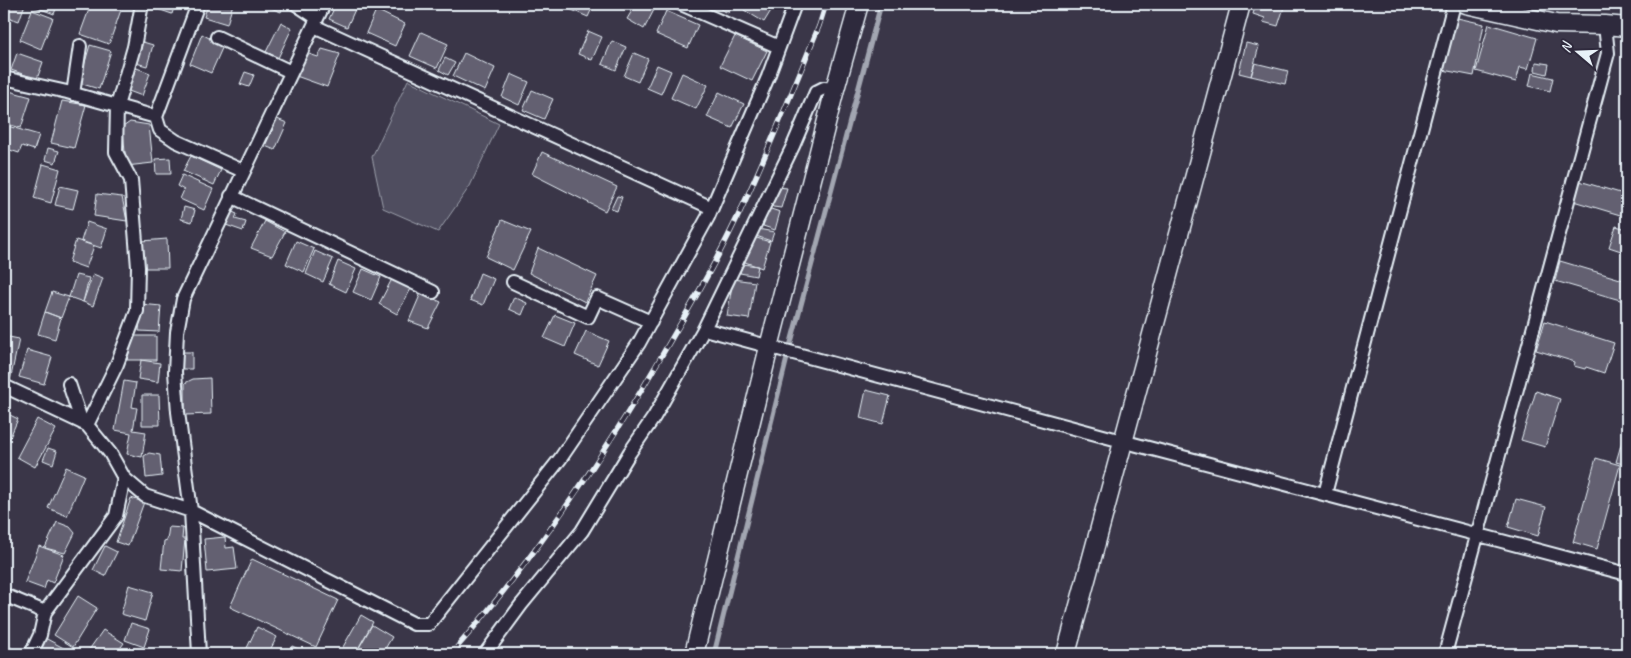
<svg xmlns="http://www.w3.org/2000/svg" width="1631" height="658" font-family="Caveat,sans-serif">
  <rect width="100%" height="100%" fill="#3a3648"/>
  <filter id="ink" filterUnits="userSpaceOnUse"><feTurbulence type="fractalNoise" baseFrequency=".02" numOctaves="2"/><feDisplacementMap in="SourceGraphic" scale="10" xChannelSelector="R" yChannelSelector="G"/><feConvolveMatrix kernelMatrix="1 2 1 2 8 2 1 2 1" color-interpolation-filters="sRGB"/></filter>
  <g filter="url(#ink)">
    <path fill="#504e5f" stroke="#9ca0ac" d="M408 80 499 124 470 186 438 232 383 208 372 157Z"/>
    <g fill="none" stroke-linecap="round" stroke-linejoin="round">
      <path stroke="#a2a6b1" stroke-width="5" d="M714 654 789 350 881 4"/>
    </g>
    <path fill="#636171" stroke="#e8f1f8" d="M4 4H25L19 21 8 17 4 27Z
      M33 4H58L54 14 33 6Z
      M91 4H105L121 10 109 44 80 34Z
      M153 4H175L172 14 152 7Z
      M208 4H233L227 24 204 17Z
      M269 4H284L281 12 268 7Z
      M336 4H354L357 5 347 27 329 19Z
      M558 4H594L588 17Z
      M636 4H648L655 8 644 29 627 19Z
      M711 4H728L732 6 728 13Z
      M748 4H775L764 22 744 10Z
      M1256 4H1285L1278 26 1263 22 1265 18 1253 14Z
      M32 10 53 18 41 49 20 40Z
      M376 10 405 24 395 46 366 33Z
      M666 11 698 25 688 48 656 34Z
      M1453 17 1484 24 1474 76 1443 70Z
      M281 22 292 28 278 58 266 52Z
      M1489 24 1537 38 1528 69 1520 67 1516 82 1476 71Z
      M588 31 602 37 592 60 578 54Z
      M421 32 448 44 437 68 410 56Z
      M202 34 223 46 211 73 190 64Z
      M735 36 767 51 752 81 720 66Z
      M612 41 626 47 616 70 602 64Z
      M143 42 153 45 147 66 136 63Z
      M1246 43 1259 46 1251 76 1239 73Z
      M90 45 111 51 99 89 79 83Z
      M322 49 340 54 327 87 296 76 306 53 318 57Z
      M17 53 43 62 37 79 11 70Z
      M464 53 495 68 485 91 453 76Z
      M634 53 648 59 638 82 624 76Z
      M445 58 455 63 448 75 439 70Z
      M1536 62 1549 64 1547 74 1535 71Z
      M1255 63 1288 71 1285 84 1251 76Z
      M657 65 671 71 661 94 647 88Z
      M134 67 150 73 142 96 126 90Z
      M245 72 254 75 249 87 240 84Z
      M682 73 708 85 696 109 671 98Z
      M1532 73 1553 78 1550 91 1529 86Z
      M511 74 529 82 519 105 502 97Z
      M532 90 553 99 544 119 523 110Z
      M9 91 31 97 21 128 4 123V109Z
      M719 92 744 104 732 128 707 117Z
      M62 101 86 105 74 148 51 143Z
      M277 119 287 123 275 150 265 146Z
      M130 122 149 125 153 163 126 166 123 127Z
      M4 125 39 135 34 150 22 146 19 153 4 148Z
      M1626 142H1627V163L1622 162Z
      M48 148 59 151 55 163 45 160Z
      M542 152 617 187 605 211 532 174Z
      M191 156 221 170 214 185 183 171Z
      M170 158 171 174H156L155 159Z
      M43 164 60 169 51 203 34 198Z
      M182 175 213 189 204 210 180 199 184 190 177 186Z
      M1576 180 1627 195V217L1570 200Z
      M60 186 78 190 73 209 55 205Z
      M778 187 787 188 781 208 773 207 770 203Z
      M97 194 122 197 127 221 94 216Z
      M617 196 622 197 617 211 611 209Z
      M184 207 195 210 192 222 181 219Z
      M768 208 780 212 775 230 763 226Z
      M228 210 237 214 235 219 246 222 243 231 223 224Z
      M502 220 531 232 513 270 486 257Z
      M265 221 285 232 272 256 251 248Z
      M87 222 107 229 101 248 81 241Z
      M1616 226 1627 229V253L1609 247Z
      M758 229 774 232 771 241 756 236Z
      M750 236 770 242 762 268 742 261Z
      M167 239 168 268H143L142 241Z
      M76 240 94 246 86 268 69 262Z
      M296 241 314 249 304 272 286 264Z
      M538 248 597 276 585 302 529 273Z
      M315 251 333 259 323 282 306 274Z
      M338 261 356 269 346 292 329 284Z
      M1560 261 1627 281V302L1555 281Z
      M742 264 758 266 756 276 740 273Z
      M363 269 381 277 371 300 353 292Z
      M480 273 494 279 483 305 470 300Z
      M93 274 103 278 93 306 83 302Z
      M76 275 89 278 83 302 69 297Z
      M392 279 412 287 397 314 379 304Z
      M733 279 755 282 749 319 727 316Z
      M52 292 69 297 61 318 45 312Z
      M421 293 441 302 428 328 409 321Z
      M514 297 527 303 522 315 509 309Z
      M141 304 161 306 159 332 139 331Z
      M45 312 61 318 55 339 38 334Z
      M555 315 575 323 565 347 544 338Z
      M1545 321 1614 343 1604 373 1586 367 1585 369 1574 366 1575 362 1536 350Z
      M586 331 609 341 598 365 575 355Z
      M4 336 19 339 10 381 4 379Z
      M134 336H156V360H127Z
      M27 350 52 357 44 384 19 377Z
      M181 352H192V369H181Z
      M141 360 160 363 158 382 138 379Z
      M210 378 211 414 185 415V383L193 379Z
      M124 381 136 383 132 407 137 408 133 430 146 432 142 457 127 454 131 433 115 430Z
      M866 390 890 396 883 424 860 418Z
      M1536 391 1560 399 1545 447 1521 440Z
      M142 395H159L160 425H142Z
      M4 412 18 419 4 451Z
      M37 419 56 429 35 467 17 457Z
      M1627 424V465L1616 462Z
      M48 448 57 451 53 464 43 460Z
      M149 453 160 455 162 476 146 478 144 456Z
      M1596 458 1620 465 1597 549 1573 542Z
      M66 467 84 475 67 516 48 508Z
      M131 498 144 502 128 546 116 542Z
      M1516 499 1546 507 1538 536 1508 527Z
      M57 522 70 527 75 533 65 553 45 548Z
      M169 527 183 528 182 539H185L182 571 161 569 164 541 167 540Z
      M225 537 226 548 234 547 237 569 207 572 204 539Z
      M39 546 64 555 53 583 47 580 44 589 25 582Z
      M105 546 117 552 105 576 93 570Z
      M252 559 338 600 316 647 230 607Z
      M129 585 153 592 145 621 121 614Z
      M78 596 97 608 73 647 54 635Z
      M361 615 373 622 355 654H339Z
      M131 623 150 629 144 647 125 640Z
      M372 625 392 637 382 654H359L356 653Z
      M257 627 277 637 268 654H255L246 650Z
      M103 630 124 643 116 654H86Z
      M45 638 71 652 70 654H37Z
      M5 645 21 652 20 654H4Z
      M292 646 309 654H288Z"/>
    <g fill="none" stroke-linecap="round" stroke-linejoin="round">
      <g stroke="#e8f1f8" stroke-width="16">
        <path id="street" d="M198 4 156 117 160 130 176 141 243 171
          M296 4 317 18
          M681 4 779 47
          M314 26 712 208
          M217 37 291 72
          M4 78 67 92 156 117
          M73 94 80 46
          M231 196 433 292
          M513 282 588 317 597 298 651 322
          M704 329 1122 441 1627 574
          M69 384 82 423
          M4 386 87 425 110 453 124 478 145 496 191 511 414 624H429L560 459 639 343 708 217 768 77 795 4
          M87 425 117 364 137 311 138 267 131 180 116 152 117 106 134 47 142 4
          M1325 494 1454 4
          M4 595 45 612
          M31 654 40 635 45 612 116 516 124 478
          M199 654 191 511 178 412 175 372 177 332 183 299 324 4
          M485 654 521 605 582 531 630 452 654 417 704 329 793 146 816 92 824 88 835 89
          M1445 654 1608 53 1605 25"/>
      </g>
      <g stroke="#e8f1f8" stroke-width="21">
        <path id="secondary" d="M1466 4 1556 24 1605 25 1627 27
          M694 654 769 347 835 89 859 4
          M1066 654 1241 4"/>
      </g>
      <use href="#street" stroke="#2f2a3d" stroke-width="12"/>
      <use href="#secondary" stroke="#2f2a3d" stroke-width="18"/>
      <g stroke="#e8f1f8" stroke-width="5.5">
        <path id="rail" d="M451 654C535 559 606 453 669 343 694 301 718 258 739 214 768 152 793 89 819 26L826 4"/>
      </g>
      <use href="#rail" stroke="#2f2a3d" stroke-width="4" stroke-dasharray="11" stroke-linecap="butt"/>
    </g>
  </g>
  <rect width="1631" height="658" fill="none" stroke="#2f2a3d" stroke-width="20"/>
  <rect x="10" y="10" width="1611" height="638" fill="none" stroke="#e8f1f8" stroke-width="2" filter="url(#ink)"/>
  <g transform="translate(1578 52) rotate(289)" stroke="#2f2a3d" stroke-width="4" paint-order="stroke">
  <path d="M0-4L9 19L0 12L-9 19Z" fill="#e8f1f8"/>
  <text y="-8" font-size="14" font-weight="bold" text-anchor="middle" fill="#e8f1f8">N</text>
  </g>
</svg>
